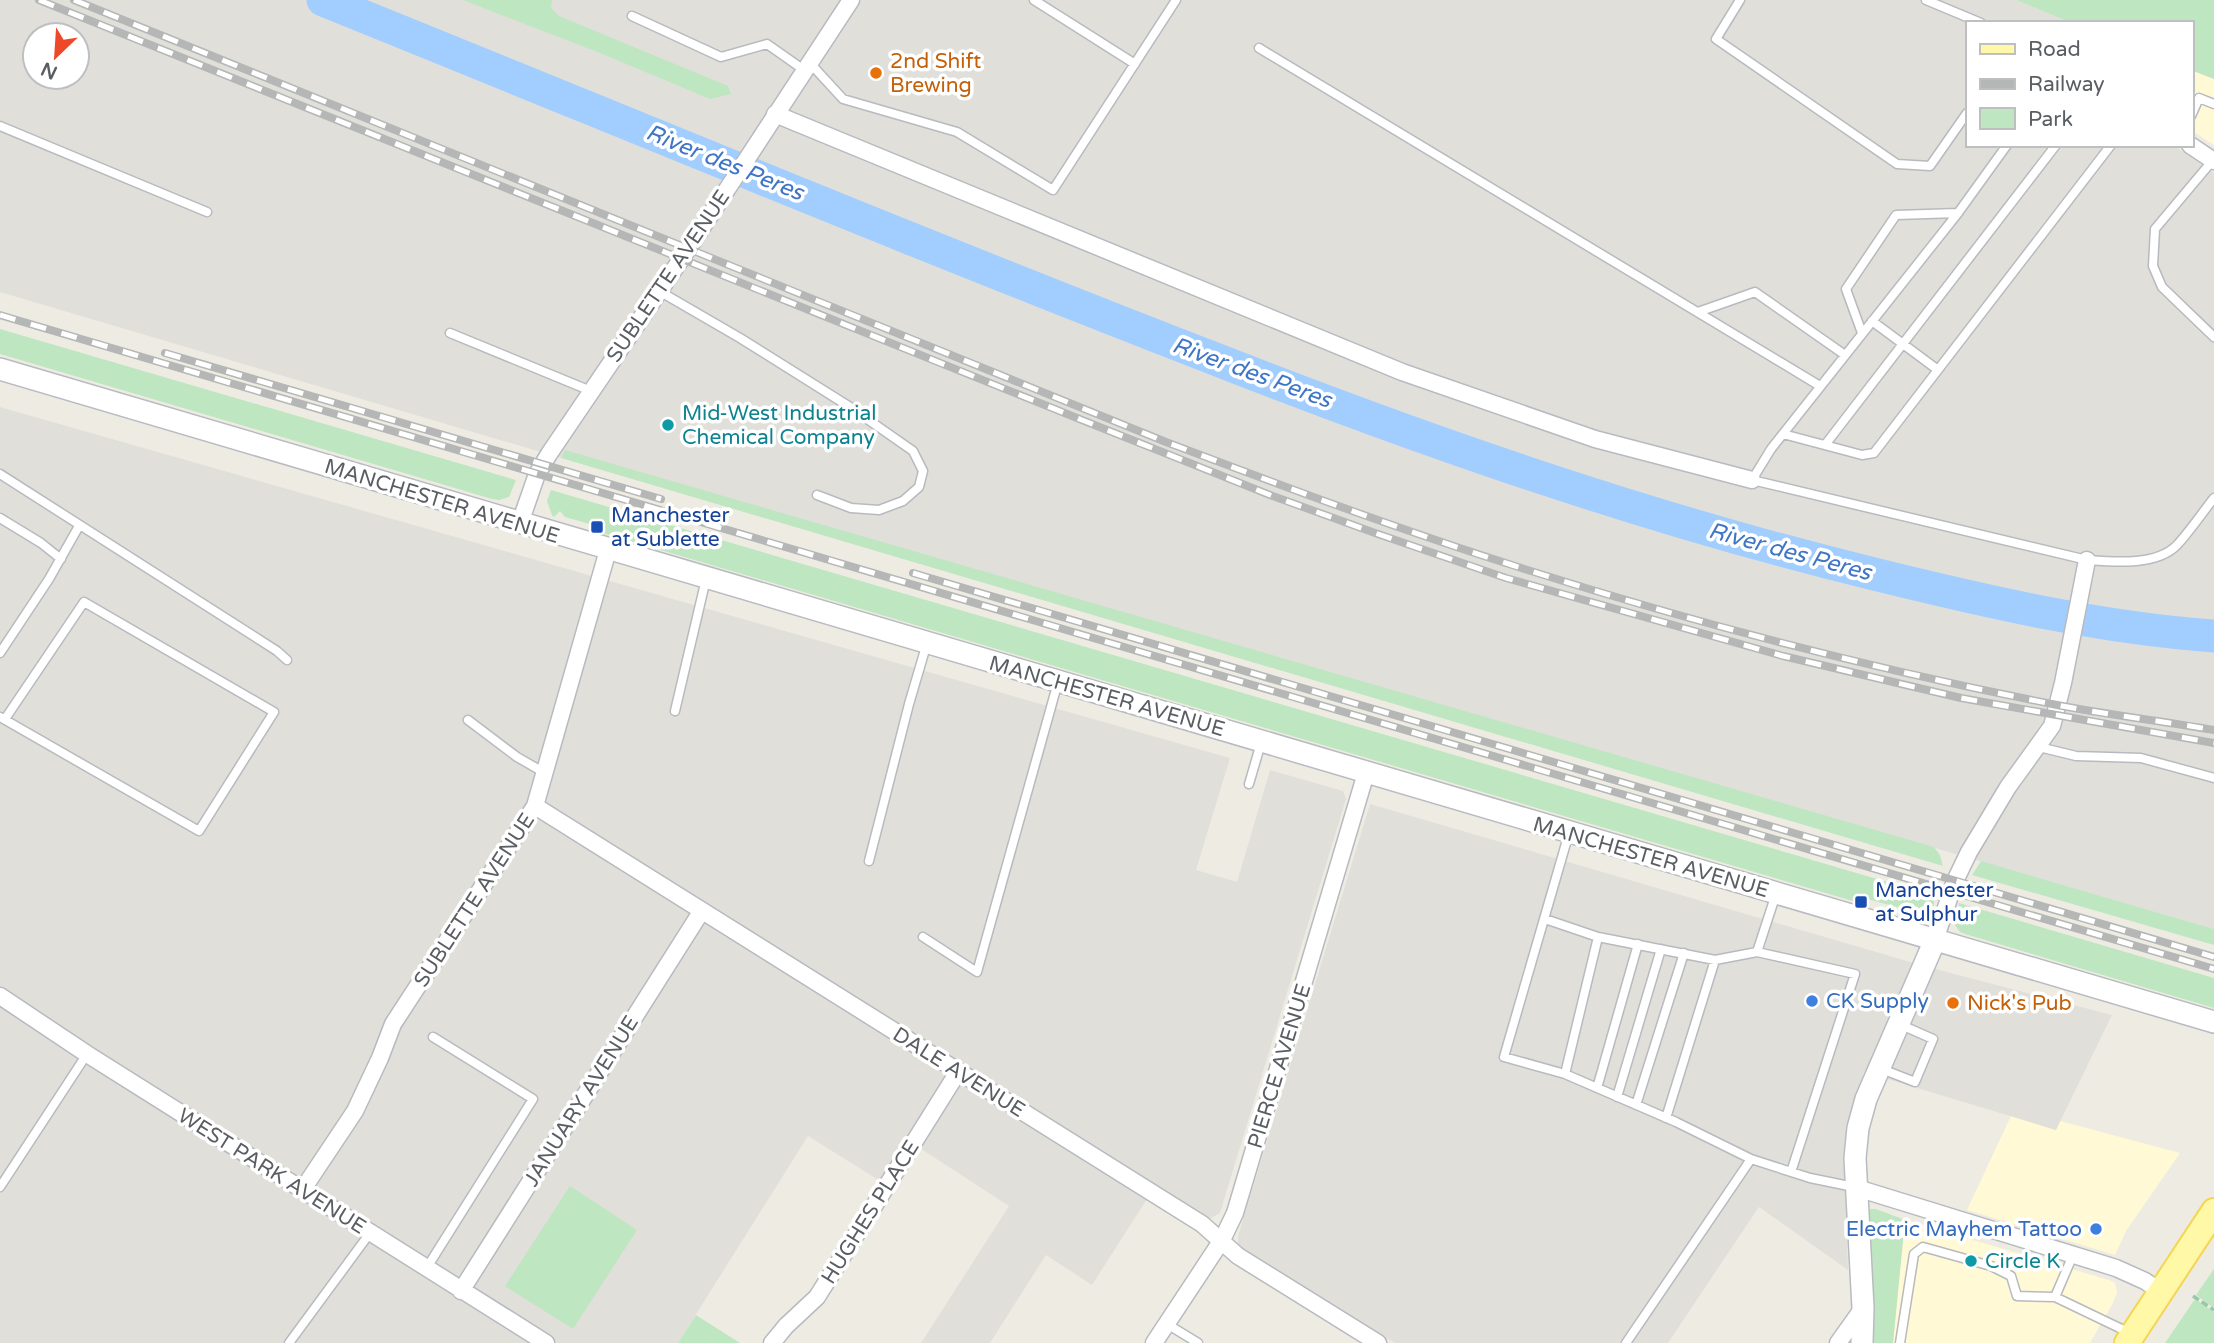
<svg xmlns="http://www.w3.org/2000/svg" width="2214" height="1343" font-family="'Varela Round',sans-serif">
  <rect width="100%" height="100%" fill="#eeece2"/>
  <path fill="#fff9d6" d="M2191 70 2214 79V145L2191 130Z
    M2011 1116 2055 1130 2060 1121 2180 1153 2126 1231 2115 1255 1967 1210Z
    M1905 1220 2109 1280 2115 1283 2117 1292 2113 1303 2090 1343H1893Z"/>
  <path fill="#e1dfda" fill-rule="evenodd" d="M0 0H2016L2072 23H1967V145H2173L2214 173V929L565 451 561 458 0 292ZM35 35H77V77H35Z
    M0 407 1230 758 1196 870 1237 882 1270 770 1343 791 1346 799 1220 1213 1209 1219 1203 1217 956 1064 880 1181 808 1136 678 1343H0Z
    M1370 804 1924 966 2112 1015 2056 1130 1864 1072 1849 1124 1844 1154 1848 1270 1759 1207 1668 1343H1395L1242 1249 1238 1244V1236Z
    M963 1081 1147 1199 1092 1285 1046 1255 990 1343H921L1009 1206 918 1147 959 1083Z"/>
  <path fill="#bee6c1" d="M463 0H552L551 8 559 16 728 86 731 94 710 99 600 53Z
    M2016 0H2214V79L2191 70V23H2072Z
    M0 329 516 480 509 497 499 500 492 499 0 354Z
    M565 450 1934 847 1940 855 1943 866 561 458Z
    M551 490 1935 896 1933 910 1929 916 1917 919 1918 913 1864 898 1863 904 596 531 598 524 594 523 593 525 565 517 560 511 554 517 552 515 547 501Z
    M1981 861 2214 929V945L1972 875Z
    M1959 903 2214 978V1008L1965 934 1960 932 1955 925Z
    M570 1186 637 1230 573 1329 505 1286Z
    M1870 1209H1876L1905 1220 1893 1343H1868L1867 1215Z
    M2214 1269V1308L2196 1295Z
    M2195 1299 2214 1312V1343H2165Z
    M696 1315 740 1343H678Z"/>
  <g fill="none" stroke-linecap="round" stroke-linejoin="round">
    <path stroke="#a1ceff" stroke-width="33" d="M323 0C625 122 925 247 1228 364 1441 447 1656 521 1878 575 1988 602 2101 628 2214 636"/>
    <g stroke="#b7babf" stroke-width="11">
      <path id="lane" d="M1034 0 1135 64
        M1740 0 1716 39 1897 164 1930 166 1967 113
        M1926 0 1981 23
        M632 16 721 57 767 44 804 70
        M1259 48 1820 386
        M809 62 843 99 957 132 1053 190 1176 0
        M2191 116 2199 98 2214 104
        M0 126 207 212
        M2007 145 1958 213 1771 449 1752 480 2087 560C2114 562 2157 566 2177 545 2190 531 2202 513 2214 498
        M2213 160 2155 229 2153 266 2162 287 2214 337
        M659 291 740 338 850 407 913 451 923 471 919 487 903 501 879 510 851 508 817 495
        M1698 312 1755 292 1845 355
        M1872 321 1938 370
        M450 333 591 391
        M1862 333 1846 289 1896 215 1958 213
        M1783 434 1862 455 1874 453 2111 145
        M1825 445 2056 145
        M0 474 277 651 287 660
        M0 518 41 543 61 559
        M0 653 49 579 79 526
        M675 711 706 579
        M0 717 199 831 274 712 84 602 5 719
        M468 720 517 757 545 773
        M2039 747 2076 756 2141 758 2214 778
        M1249 784 1261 743
        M1569 833 1504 1057 1565 1074 1598 937
        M869 861 909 704 927 643
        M1776 894 1757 952 1855 974 1791 1172
        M1545 919 1598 937 1715 960 1757 952
        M923 937 977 972 1058 682
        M1879 1068 1915 1082 1933 1039 1899 1024
        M1565 1074 1676 1122 1751 1159
        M1597 1088 1638 944
        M1617 1097 1661 949
        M1636 1105 1684 953
        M1666 1118 1715 960
        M0 1187 87 1054
        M426 1269 533 1099 433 1037
        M2055 1297 2073 1255
        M1167 1324 1198 1343
        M289 1343 370 1233
        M1626 1343 1751 1159 1810 1178 1854 1187
        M1900 1343 1914 1254 1923 1247 1991 1266 2011 1276 2017 1296 2055 1297 2130 1333"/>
    </g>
    <g stroke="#b7babf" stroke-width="19">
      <path id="street" d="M775 114 1402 372 1595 439 1752 480
        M2190 145 2214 161
        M520 523 537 474 549 454 688 249 851 0
        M535 806 1202 1224 1238 1256 1378 1343
        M1935 940 1955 881 1969 852 2008 787 2052 726 2063 683 2087 560
        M0 996 87 1054 546 1343
        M1857 1188 2116 1268 2145 1281 2161 1292
        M303 1189 355 1111 380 1058 393 1024 535 806 608 550
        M461 1291 701 912
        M772 1343 786 1326 817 1297 958 1072
        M1154 1343 1222 1240 1235 1213 1366 773
        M1838 1343 1863 1308"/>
    </g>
    <g stroke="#b8bbc1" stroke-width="24">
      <path id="secondary" d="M0 369 2214 1022
        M1862 1343 1863 1308 1855 1158 1858 1128 1866 1099 1935 940"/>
    </g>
    <g stroke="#f5d554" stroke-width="28">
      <path id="primary" d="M2127 1343 2214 1211"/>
    </g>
    <path stroke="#96c8a9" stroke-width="3.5" stroke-dasharray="7 3.5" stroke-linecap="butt" d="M2193 1296 2214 1310"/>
    <use href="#lane" stroke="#fff" stroke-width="8"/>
    <use href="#street" stroke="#fff" stroke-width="16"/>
    <use href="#secondary" stroke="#fff" stroke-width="21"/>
    <use href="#primary" stroke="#fff8a6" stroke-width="24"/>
    <g stroke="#b5b6b6" stroke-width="8">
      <path id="rail" d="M39 0 1082 420 1270 495 1375 533 1506 578 1783 656 1961 698 2214 743
        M74 0 1166 442C1280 485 1395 528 1512 565 1690 622 1873 669 2057 705 2109 715 2162 721 2214 730
        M0 315 2214 969
        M165 353 661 499
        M913 573 2214 957"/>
    </g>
    <use href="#rail" stroke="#fff" stroke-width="5" stroke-dasharray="16" stroke-linecap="butt"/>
  </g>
  <g fill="#e8710a" stroke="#fff" stroke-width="2.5">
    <circle cx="876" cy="73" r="7"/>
    <circle cx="1953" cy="1003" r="7"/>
  </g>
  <g fill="#0f9aa8" stroke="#fff" stroke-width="2.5">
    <circle cx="668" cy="425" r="7"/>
    <circle cx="1971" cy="1261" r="7"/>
  </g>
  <g fill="#1a4fb4" stroke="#fff" stroke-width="2.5">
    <rect x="590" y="520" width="14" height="14" rx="3.5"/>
    <rect x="1854" y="895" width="14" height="14" rx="3.5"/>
  </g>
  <g fill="#3f7fe0" stroke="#fff" stroke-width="2.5">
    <circle cx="1812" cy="1001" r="7"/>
    <circle cx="2096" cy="1229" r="7"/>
  </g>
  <g text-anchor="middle" stroke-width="7" stroke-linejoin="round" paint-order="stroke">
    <g font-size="21" fill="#c56008" stroke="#fff" text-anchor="start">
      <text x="890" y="68">2nd Shift<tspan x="890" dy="24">Brewing</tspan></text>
      <text x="1967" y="1010">Nick's Pub</text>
    </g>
    <g font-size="21" fill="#5a5e63" stroke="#fff">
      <text transform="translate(668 276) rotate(-56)" y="7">SUBLETTE AVENUE</text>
      <text transform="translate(442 501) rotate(17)" y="7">MANCHESTER AVENUE</text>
      <text transform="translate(1107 696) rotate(16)" y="7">MANCHESTER AVENUE</text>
      <text transform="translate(1651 857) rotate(16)" y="7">MANCHESTER AVENUE</text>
      <text transform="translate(474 900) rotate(-57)" y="7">SUBLETTE AVENUE</text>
      <text transform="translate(1279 1066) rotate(-73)" y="7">PIERCE AVENUE</text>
      <text transform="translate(959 1072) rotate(32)" y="7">DALE AVENUE</text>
      <text transform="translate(581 1101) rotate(-58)" y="7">JANUARY AVENUE</text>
      <text transform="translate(272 1171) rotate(32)" y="7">WEST PARK AVENUE</text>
      <text transform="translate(870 1212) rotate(-58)" y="7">HUGHES PLACE</text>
    </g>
    <g font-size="21" fill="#0d838f" stroke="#fff" text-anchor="start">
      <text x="682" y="420">Mid-West Industrial<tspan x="682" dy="24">Chemical Company</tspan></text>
      <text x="1985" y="1268">Circle K</text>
    </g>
    <g font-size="21" fill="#164399" stroke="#fff" text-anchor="start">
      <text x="611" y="522">Manchester<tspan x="611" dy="24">at Sublette</tspan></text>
      <text x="1875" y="897">Manchester<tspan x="1875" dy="24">at Sulphur</tspan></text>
    </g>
    <g font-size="21" fill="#366cbe" stroke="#fff" text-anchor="start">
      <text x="1826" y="1008">CK Supply</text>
      <text x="2082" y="1236" text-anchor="end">Electric Mayhem Tattoo</text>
    </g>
    <g font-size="23" font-style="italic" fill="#4076c6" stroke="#fff">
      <text transform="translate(725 162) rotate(22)" y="8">River des Peres</text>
      <text transform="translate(1252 372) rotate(20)" y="8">River des Peres</text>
      <text transform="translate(1790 551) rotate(15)" y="8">River des Peres</text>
    </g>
  </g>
  <rect x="1966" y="21" width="228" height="126" fill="#ffffff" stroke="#bdbfc1" stroke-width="2"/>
  <rect x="1980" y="44" width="35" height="10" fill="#fff8a6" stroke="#bdbfc1" stroke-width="2"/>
  <text x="2028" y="56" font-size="21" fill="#5a5e63">Road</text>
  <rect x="1980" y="79" width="35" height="10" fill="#b5b6b6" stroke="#bdbfc1" stroke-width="2"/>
  <text x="2028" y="91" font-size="21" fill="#5a5e63">Railway</text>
  <rect x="1980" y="108" width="35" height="21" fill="#bee6c1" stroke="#bdbfc1" stroke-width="2"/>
  <text x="2028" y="126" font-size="21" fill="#5a5e63">Park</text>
  <g transform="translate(56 56) rotate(205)"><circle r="33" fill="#ffffff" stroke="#bdbfc1" stroke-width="2"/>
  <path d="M0-5L12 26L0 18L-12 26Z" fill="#ee4828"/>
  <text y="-10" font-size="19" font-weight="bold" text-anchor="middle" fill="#5a5e63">N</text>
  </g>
</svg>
